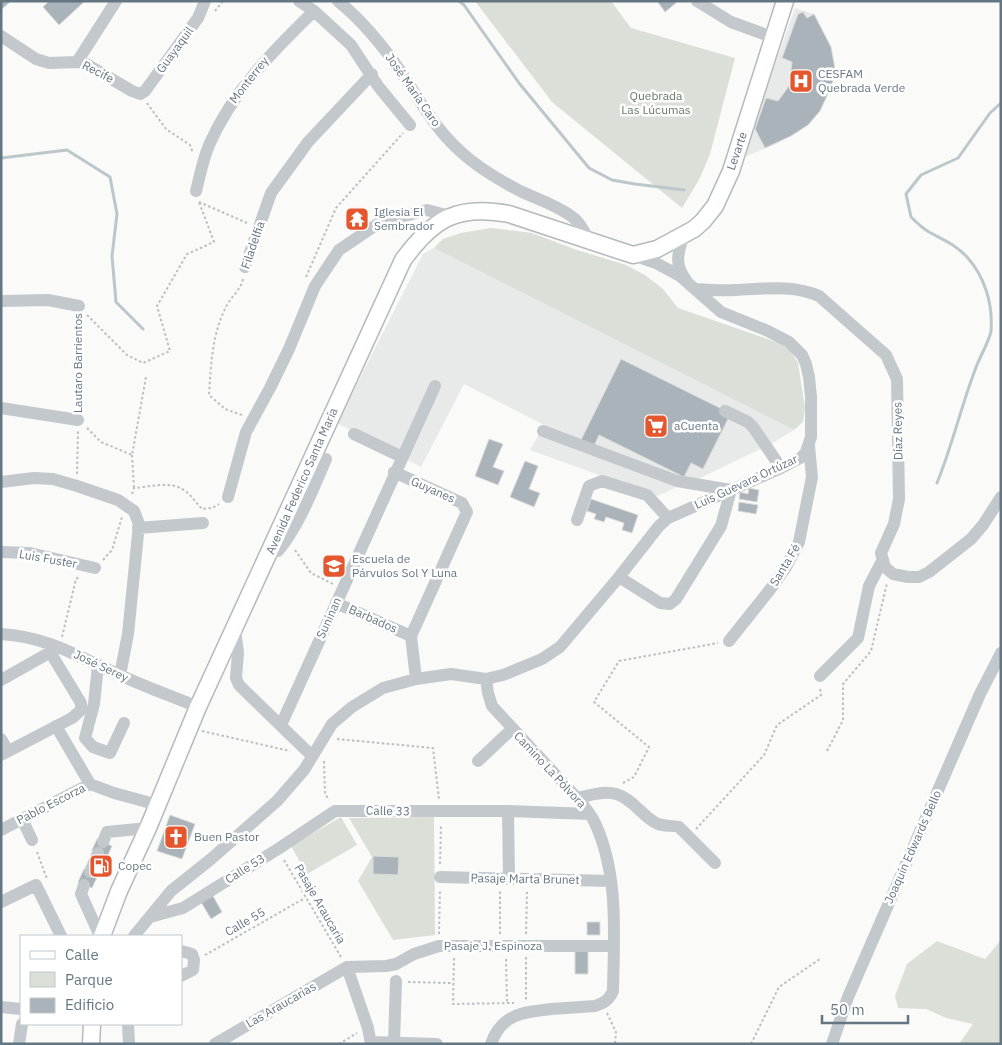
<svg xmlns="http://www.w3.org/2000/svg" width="1002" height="1045" font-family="'IBM Plex Sans',sans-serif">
  <rect width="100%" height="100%" fill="#fafaf8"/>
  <path fill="#e8e9e9" d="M795 8 814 14 828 40 834 61 835 69 832 85 820 111 808 125 778 143 747 156 743 154Z
    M434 248 590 327 794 430 771 444 696 480 689 477 673 489 657 496 530 450 544 425 464 384 421 467 337 423 423 254Z"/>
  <path fill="#dadfd7" d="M475 1H611L631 28 735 58 710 154 700 178 682 208 552 102Z
    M491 228 532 233 574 249 626 265 645 275 663 289 678 308 779 343 790 350 798 363 805 408 803 422 794 430 434 248 443 239 461 233Z
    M341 817 357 845 307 874 291 846Z
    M434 817 435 935 393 940 358 881 372 857 349 818Z
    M1001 940V1044H959L973 1024 946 1018 926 1009 898 1008 895 996 907 964 937 941 985 959Z"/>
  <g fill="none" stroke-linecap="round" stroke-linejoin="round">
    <path stroke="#bbc7cb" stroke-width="3" d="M459 1 464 5 519 83 589 168 612 180 635 184 684 190
      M1 158 67 150 110 177 117 214 112 256 116 302 143 329
      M937 483C952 446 961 407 975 370 978 360 990 340 991 331 993 304 985 277 967 257 955 244 943 240 929 232 922 228 916 222 911 217L906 194 921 175 958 158 990 113 1001 103"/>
  </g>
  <path fill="#aab3b9" stroke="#dcdcda" d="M1 1H11L1 10Z
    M49 1H85L59 25 43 7Z
    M657 1H675L676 3 665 12Z
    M803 12 807 18 814 14 831 47 835 69 832 85 820 111 808 125 791 136 765 148 755 129 766 98 778 101 789 86 792 62 782 58 798 14Z
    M621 359 722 409 729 417 703 469 691 463 684 477 599 435 594 446 581 440Z
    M489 439 503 444 493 467 504 471 498 485 475 476Z
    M525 461 538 466 529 489 540 493 534 507 510 497Z
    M749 488 759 490 757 502 739 499 740 492 748 494Z
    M591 499 638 515 632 533 622 530 624 523 606 517 604 522 594 519 596 514 587 511Z
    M739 502 758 505 756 514 738 511Z
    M170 815 195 824 182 859 157 851Z
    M97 839 112 846 107 857 92 850Z
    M373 856 399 857 398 875 373 874Z
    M84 869 98 875 92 888 78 882Z
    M213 896 222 912 211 919 201 902Z
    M587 922H600V935H587Z
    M575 949H588V974H575Z"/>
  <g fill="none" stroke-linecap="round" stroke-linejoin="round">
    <g stroke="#b5babe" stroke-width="19">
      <path id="major" d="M102 936 119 891 148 828 198 707 403 260C433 219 457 204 509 214L633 255 657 249 694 229 703 221 715 206 731 171 785 1
        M91 1044 92 1024"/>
    </g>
    <path stroke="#bbbfc2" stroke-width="2" stroke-dasharray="2.5 2.5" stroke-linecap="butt" d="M215 11 223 1
      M147 103 166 129 190 145 193 153
      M199 202 247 223
      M306 277 336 208 403 133
      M87 315 127 355 143 363 170 351 157 306 187 254 214 242 199 202
      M78 409 79 319
      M242 415 225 409 209 395C211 364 212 333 227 305 232 296 241 289 243 279
      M87 428 101 442 132 455 146 377
      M132 455 134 488
      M77 474 78 431
      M132 494 134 488C148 487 169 481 182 489 190 493 196 503 202 509L212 508 219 504
      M295 550 311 573 333 584
      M103 560 112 550 122 517
      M62 637 76 579 79 577
      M202 731 290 751
      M337 739 433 748 439 799
      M827 751 843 720V684L871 651 887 583
      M324 761 325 794 329 800
      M623 783 634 777 649 747 594 702 619 661 718 643
      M696 829 764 755 777 725 821 695 820 688
      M37 852 47 879
      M284 860 341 957
      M440 864 441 824
      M439 934 440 889
      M500 934V891
      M526 934 527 892
      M205 955 305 898
      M526 957V1002
      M454 958 453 1004 514 1003
      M506 959 507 1003
      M408 982 453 983
      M607 1013 616 1032 615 1044
      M339 1044 357 1033
      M751 1044 779 987 820 959"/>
    <path stroke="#c3c8cc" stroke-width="12" d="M299 1 314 11 351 45 378 86 410 125
      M338 1C363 21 383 46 401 72 419 99 435 129 460 151 477 167 499 180 520 191 537 199 556 205 571 216 579 221 584 231 589 240
      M697 1 731 22 775 38
      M1 36 36 59 49 63 77 62 86 64 132 91 140 94 145 91 198 18 205 1
      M77 62 116 1
      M196 191C200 176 203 158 210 143 233 91 273 51 314 11
      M683 236C678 254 674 264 686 280
      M245 267 271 193 308 142 372 74
      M696 289C709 290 722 291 735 290 764 289 792 284 819 296L886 355 897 379 899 499 894 524 881 553 885 567 893 574 908 577H919L929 572 971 539 983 525 1001 497
      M1 301 48 300 79 306
      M1 408 78 420
      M725 411 748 422 753 427 781 468
      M543 431 677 481 731 490 721 526 676 599 670 604 660 603 619 577
      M354 434 402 457
      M394 472 462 503 467 512 411 636 416 679
      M1 482 34 478 53 479 77 486 118 500 134 511 139 524 128 634 120 675
      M228 497 246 432 270 388 289 349 315 286 339 250 379 223 427 210 450 216
      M577 520 589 486 602 481 647 495 668 518
      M138 528 203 523
      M270 550 278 551C300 524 312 491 326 459
      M1 552 30 553 95 568
      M336 603 411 636
      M235 629 238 653 236 678 239 685 312 756
      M1 634C49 637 78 657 120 675 145 687 172 696 198 707
      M729 641 772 587 786 567 799 542 812 477 809 446
      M98 665 94 704 85 738 93 747 110 753 124 723
      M820 676 858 638 869 586 882 561
      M486 679 488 693 492 706 577 798C584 806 591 814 595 823 619 875 614 935 613 991 609 1000 604 1003 595 1006 580 1007 566 1008 551 1009 524 1012 501 1014 491 1044
      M1 680 56 649
      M281 725 435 386
      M56 726 90 784
      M1 739 8 751
      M1 755 72 718 81 710V703L50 652
      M478 761 512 729
      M577 798C589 796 604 790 616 794 632 798 642 816 656 823 663 827 672 825 679 827L715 863
      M508 811 509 879
      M22 819 32 840
      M1 830 90 784 114 793 158 805
      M103 842 107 832 148 828
      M90 872 98 853
      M440 877 611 881
      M84 885 81 894 100 936
      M1 902 36 885 61 936
      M150 917 183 908 278 849 335 811H508L590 814
      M134 936 171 891 211 859 277 801 304 770 332 724 352 707 383 688 416 679 451 674 486 679 503 675 542 659 560 647 619 577 659 526 668 518 781 468 802 457 806 452 811 437V397L809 377 806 364 802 355 789 342 768 331 721 312 680 276 656 263 633 255
      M181 951 192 954 194 960 193 970 181 976
      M347 967 368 1028 371 1044
      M1 1007 21 1009
      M128 1024 129 1044
      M371 1042 437 1044
      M394 1043 396 981
      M19 1044 22 1024
      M215 1044 347 967 386 966 396 964 414 954 439 946H613
      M832 1044 848 997 980 694 1001 653"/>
    <use href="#major" stroke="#fff" stroke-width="16"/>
  </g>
  <defs>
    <g id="hospital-square" transform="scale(1.25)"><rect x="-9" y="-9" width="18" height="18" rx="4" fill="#e4572e" stroke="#fff"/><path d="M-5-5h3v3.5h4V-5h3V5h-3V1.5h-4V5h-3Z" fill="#fff"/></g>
    <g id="temple-square" transform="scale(1.25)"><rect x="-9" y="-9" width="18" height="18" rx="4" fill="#e4572e" stroke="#fff"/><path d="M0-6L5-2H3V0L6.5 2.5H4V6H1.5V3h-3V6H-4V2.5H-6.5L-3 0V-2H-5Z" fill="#fff"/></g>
    <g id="supermarket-square" transform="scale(1.25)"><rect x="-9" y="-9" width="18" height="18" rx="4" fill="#e4572e" stroke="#fff"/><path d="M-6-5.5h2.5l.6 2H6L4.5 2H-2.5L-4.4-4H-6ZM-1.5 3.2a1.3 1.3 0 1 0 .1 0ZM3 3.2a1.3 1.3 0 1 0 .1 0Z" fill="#fff"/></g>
    <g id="school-square" transform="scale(1.25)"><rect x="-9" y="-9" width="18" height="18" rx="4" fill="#e4572e" stroke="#fff"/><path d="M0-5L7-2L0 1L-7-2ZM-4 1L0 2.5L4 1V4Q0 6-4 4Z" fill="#fff"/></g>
    <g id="church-square" transform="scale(1.25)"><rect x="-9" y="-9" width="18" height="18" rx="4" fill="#e4572e" stroke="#fff"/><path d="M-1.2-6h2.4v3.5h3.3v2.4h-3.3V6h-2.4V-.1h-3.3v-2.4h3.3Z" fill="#fff"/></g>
    <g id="fuel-square" transform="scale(1.25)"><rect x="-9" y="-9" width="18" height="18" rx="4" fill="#e4572e" stroke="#fff"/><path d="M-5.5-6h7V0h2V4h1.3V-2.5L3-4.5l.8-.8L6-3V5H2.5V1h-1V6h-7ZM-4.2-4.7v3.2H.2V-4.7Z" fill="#fff"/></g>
  </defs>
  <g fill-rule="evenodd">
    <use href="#hospital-square" x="801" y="81"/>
    <use href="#temple-square" x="357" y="219"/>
    <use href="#supermarket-square" x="656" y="426"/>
    <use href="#school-square" x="334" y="566"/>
    <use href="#church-square" x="176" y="837"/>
    <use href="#fuel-square" x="101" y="866"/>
  </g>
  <g text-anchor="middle" stroke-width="5" stroke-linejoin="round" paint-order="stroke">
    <g font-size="12" fill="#657683" stroke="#fff">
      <text transform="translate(175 50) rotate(-54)" y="4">Guayaquil</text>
      <text transform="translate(98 72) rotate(27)" y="4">Recife</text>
      <text transform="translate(249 80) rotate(-52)" y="4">Monterrey</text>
      <text transform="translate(413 90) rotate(55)" y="4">José María Caro</text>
      <text transform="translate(737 151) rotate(-71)" y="4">Levarte</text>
      <text transform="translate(253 245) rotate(-71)" y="4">Filadelfia</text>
      <text transform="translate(78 363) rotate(-90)" y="4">Lautaro Barrientos</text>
      <text transform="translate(898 431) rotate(-91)" y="4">Díaz Reyes</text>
      <text transform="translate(302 481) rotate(-66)" y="4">Avenida Federico Santa María</text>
      <text transform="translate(746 482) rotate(-25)" y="4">Luis Guevara Ortúzar</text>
      <text transform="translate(433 490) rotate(24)" y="4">Guyanes</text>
      <text transform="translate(48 559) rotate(10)" y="4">Luis Fuster</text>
      <text transform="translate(785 565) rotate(-59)" y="4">Santa Fé</text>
      <text transform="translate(329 618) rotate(-66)" y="4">Suninan</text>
      <text transform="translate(373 619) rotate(24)" y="4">Barbados</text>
      <text transform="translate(101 666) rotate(25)" y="4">José Serey</text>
      <text transform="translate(550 770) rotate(47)" y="4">Camino La Pólvora</text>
      <text transform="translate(51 804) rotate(-27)" y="4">Pablo Escorza</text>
      <text transform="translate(388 811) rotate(1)" y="4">Calle 33</text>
      <text transform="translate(913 847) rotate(-66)" y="4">Joaquín Edwards Bello</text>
      <text transform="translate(245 869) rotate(-32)" y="4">Calle 53</text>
      <text transform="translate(525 879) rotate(1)" y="4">Pasaje Marta Brunet</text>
      <text transform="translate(320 904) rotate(60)" y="4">Pasaje Araucaria</text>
      <text transform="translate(245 922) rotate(-30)" y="4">Calle 55</text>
      <text x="493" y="950">Pasaje J. Espinoza</text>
      <text transform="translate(281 1005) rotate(-30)" y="4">Las Araucarias</text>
    </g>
    <g font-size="12" fill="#657683" stroke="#fff" text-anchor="start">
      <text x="818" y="78">CESFAM<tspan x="818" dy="14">Quebrada Verde</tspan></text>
      <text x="374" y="216">Iglesia El<tspan x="374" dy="14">Sembrador</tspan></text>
      <text x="674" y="430">aCuenta</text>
      <text x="352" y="563">Escuela de<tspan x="352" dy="14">Párvulos Sol Y Luna</tspan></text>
      <text x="194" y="841">Buen Pastor</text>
      <text x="118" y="870">Copec</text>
    </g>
    <g font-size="12" fill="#687a64" stroke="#fff">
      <text x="656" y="100">Quebrada<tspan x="656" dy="14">Las Lúcumas</tspan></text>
    </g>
  </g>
  <rect width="1002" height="1045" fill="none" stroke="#657683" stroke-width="5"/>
  <rect x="20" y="935" width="162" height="90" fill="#ffffff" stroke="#c1c8cd"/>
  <rect x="30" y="951" width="25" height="8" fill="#ffffff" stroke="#c1c8cd"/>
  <text x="65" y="960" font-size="15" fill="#657683">Calle</text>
  <rect x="30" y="972" width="25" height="15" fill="#dadfd7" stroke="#c1c8cd"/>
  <text x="65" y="985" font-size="15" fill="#657683">Parque</text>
  <rect x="30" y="998" width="25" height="15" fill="#aab3b9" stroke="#c1c8cd"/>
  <text x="65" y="1010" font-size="15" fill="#657683">Edificio</text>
  <path d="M822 1015v8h86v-8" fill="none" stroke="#657683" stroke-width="2.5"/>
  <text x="830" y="1015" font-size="15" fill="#657683" stroke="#ffffff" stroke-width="4" paint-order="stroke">50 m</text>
</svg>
